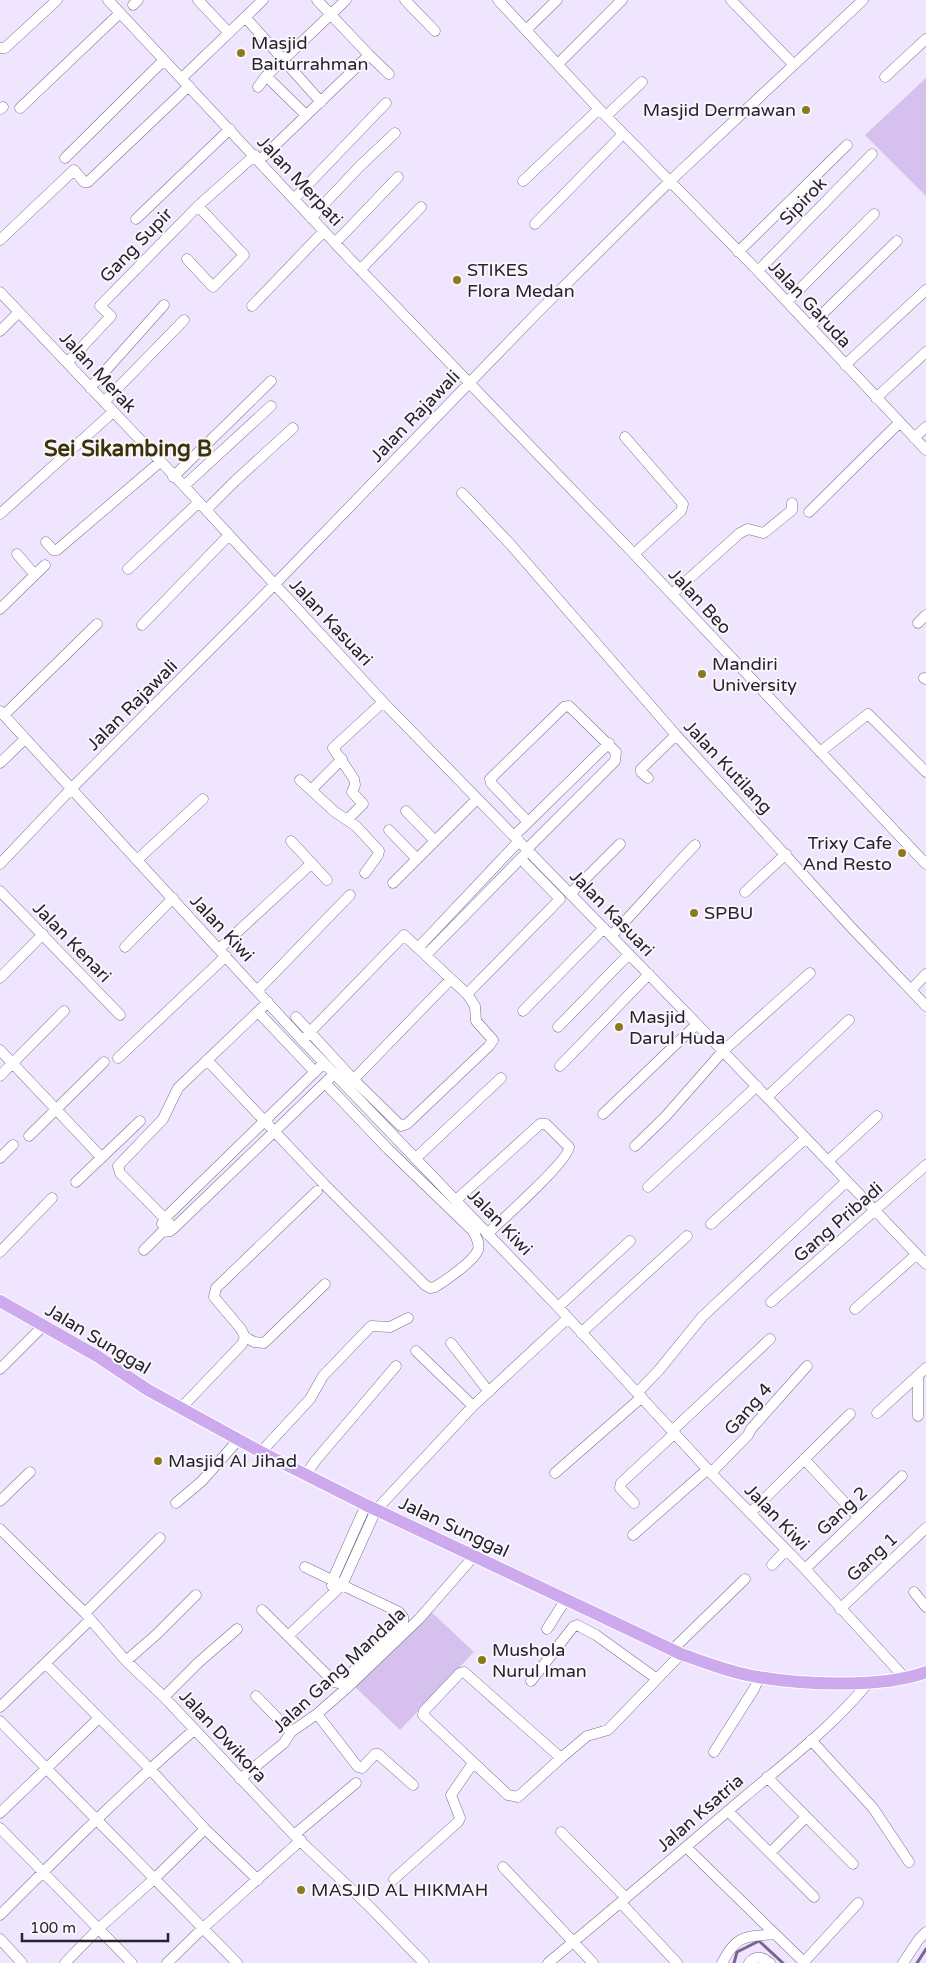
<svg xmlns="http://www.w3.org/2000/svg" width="926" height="1963" font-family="'Varela Round',sans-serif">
  <rect width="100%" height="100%" fill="#f0e5fe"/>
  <path fill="#d6c0ee" d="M926 78V196L865 135Z
    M426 1607 474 1652 400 1730 352 1684Z"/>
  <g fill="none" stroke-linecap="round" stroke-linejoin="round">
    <path stroke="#7a6590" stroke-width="3" d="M734 1963 737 1952 759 1941 783 1963
      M917 1963 926 1949"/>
    <g stroke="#7d708c" stroke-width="11">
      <path id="minor" d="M108 0 348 257 634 554 926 864
        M198 0 229 33
        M317 0 369 55 389 74
        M405 0 435 31
        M498 0 599 109 758 271 926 450
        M731 0 794 65
        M133 5 138 0
        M245 17 321 102
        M527 29 557 0
        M0 48H5L57 0
        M558 64 622 0
        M185 75 263 0
        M266 76 306 115
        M885 77 926 39
        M258 87 266 76 346 0
        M20 108 120 13
        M0 109 3 107
        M606 116 642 82
        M264 156 369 55
        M65 158 164 60
        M523 181 599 109
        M294 199 386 103
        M311 218 360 166 395 133
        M136 219 230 129
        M535 224 623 134
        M0 240 74 170 84 182H88L189 86
        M335 243 398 177
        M738 252 847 145
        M187 259 213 287 244 255 198 206
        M360 270 421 207
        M758 271 872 154
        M0 292 184 486 383 702 697 1024 926 1264
        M787 302 874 214
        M252 306 324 231
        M810 326 897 241
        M0 331 19 312
        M68 362 111 316 100 306 198 206 255 155
        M845 365 926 290
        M90 388 164 305
        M876 398 926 352
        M104 402 184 320
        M625 437 683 504 681 511 634 554
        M914 438 926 427
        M173 477 271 381
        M184 486 271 406
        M462 493 511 545 676 735 849 925 926 1006
        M206 510 235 481 293 428
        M809 512 899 423
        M0 514 113 412
        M46 542 53 550H57L160 462
        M17 554 35 575
        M128 569 199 502
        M672 594 740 533 748 529 763 533 765 532 792 510V503
        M0 609 45 565
        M918 623 926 615
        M142 625 229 535
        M924 678 926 679
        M0 711 302 1040 558 1307 711 1473 805 1569 905 1678
        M4 715 97 624
        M820 752 868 714 926 772
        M0 763 25 739
        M648 778 641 772V769L676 735
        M300 780 335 812 356 826 379 851 378 855 365 873
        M311 790 342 759
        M406 811 435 841
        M347 820 363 804 352 792 355 785 354 779 333 748 383 702
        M389 830 417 859
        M514 836 609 743
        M291 841 327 880
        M527 849 615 761 616 752 569 706 564 707 490 779 491 783 528 822
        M137 860 203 799
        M0 864 71 789 274 585 537 313 669 182 863 0
        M393 883 477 799
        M0 891 120 1015
        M745 892 786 854
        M570 894 620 844
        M611 936C640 906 666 875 695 845
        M125 947 173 898
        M419 947 519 841
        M219 949 312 863
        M426 955 525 854
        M0 978 43 934
        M258 990 350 895
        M911 990 926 974
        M467 994 560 899 521 859
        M523 1011 604 928
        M258 1012 315 1072
        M296 1017 354 1080 401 1126 407 1124 489 1046 493 1040 476 1021 475 1006 467 994 404 935 310 1032 302 1040
        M558 1027 629 954
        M0 1050 101 1157
        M118 1058 226 956
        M207 1060 324 1184 425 1285 430 1288 435 1287C445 1281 474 1261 478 1250 480 1243 476 1237 473 1231L388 1149 325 1083
        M560 1066 649 974
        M0 1076 64 1011
        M350 1083 450 980
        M767 1097 849 1020
        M603 1114 697 1024
        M29 1136 104 1062
        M635 1146 665 1117 723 1051 810 973
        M0 1158 13 1145
        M416 1158 501 1078
        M828 1161 877 1116
        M76 1182 140 1121
        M648 1187 757 1086
        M456 1200 540 1124H546L569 1147C570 1159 500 1222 487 1234
        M162 1224 164 1219 324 1063
        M711 1224 806 1138
        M174 1228 120 1173 118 1166 163 1119 178 1088 268 1002
        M144 1250 162 1232 170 1231 174 1228 330 1078
        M0 1252 52 1198
        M771 1302 926 1165
        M558 1307 630 1241
        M855 1309 917 1254
        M581 1333 687 1236
        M245 1337 254 1342 264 1343 325 1284
        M451 1343 489 1392
        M416 1351 473 1406
        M0 1369 44 1325
        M918 1375V1416
        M638 1392 659 1370 702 1317 847 1181
        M181 1408 242 1344 245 1337 241 1329 214 1297 216 1288 317 1191
        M877 1413 926 1368
        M673 1430 770 1339
        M261 1452 310 1399 323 1376 371 1326 390 1327 408 1318
        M804 1459 858 1517
        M555 1473 642 1397
        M711 1473 748 1435 751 1429 807 1366
        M306 1474 316 1460 396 1366
        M0 1501 30 1472
        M176 1503 202 1481 239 1439
        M634 1503 620 1488 621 1483 675 1433
        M750 1513 850 1414
        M0 1529 85 1613 126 1661 164 1697 294 1835 368 1905 424 1963
        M633 1535 708 1469
        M772 1565 786 1550
        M305 1567 342 1585 399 1612 403 1617V1623L343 1681 338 1683 334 1682 288 1636 342 1585 376 1510 473 1406 568 1318
        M805 1569 902 1476
        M332 1586V1581L366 1505
        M914 1592 926 1607
        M840 1609 926 1528
        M262 1610 288 1636
        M85 1613 160 1538
        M547 1629 566 1599
        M672 1650 745 1579
        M126 1661 157 1634 196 1595
        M46 1664 150 1769 205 1829 258 1880
        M464 1672 561 1758 518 1797 508 1795 423 1715 424 1711 460 1673Z
        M531 1681 573 1627 577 1625 596 1635 657 1679
        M256 1696 291 1732
        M164 1697 199 1662 237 1629
        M0 1707 90 1620
        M317 1714 358 1767 362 1768 375 1754H378L413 1785
        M0 1721 237 1963
        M811 1740 873 1808 909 1862
        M714 1752 754 1689 759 1678
        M561 1758 587 1736 608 1730 681 1654
        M767 1777 853 1864
        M240 1779 284 1743 291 1732 317 1714 349 1686 419 1619 475 1555
        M728 1811 814 1897
        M0 1813 99 1718
        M0 1828 132 1963
        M561 1832 626 1898
        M294 1835 356 1783
        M686 1847 775 1934
        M770 1853 806 1817
        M503 1867 593 1963
        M394 1879 458 1822 460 1818 451 1795 473 1763
        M621 1903 677 1963
        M0 1915C63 1852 126 1789 194 1730
        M0 1939 22 1963
        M804 1962 858 1903
        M65 1963 98 1929 154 1879 205 1829
        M167 1963 202 1929 301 1840
        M548 1963C613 1909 678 1854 742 1799 786 1762 832 1727 868 1683
        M722 1963C737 1934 745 1937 775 1934L805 1963
        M749 1963C755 1955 763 1957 770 1963
        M903 1963 919 1939 926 1932"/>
    </g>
    <g stroke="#fff" stroke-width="14">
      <path id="major" d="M0 1301 97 1356 148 1390 261 1452 366 1505 681 1654C707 1663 732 1673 758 1677 804 1685 883 1688 926 1672"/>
    </g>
    <use href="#minor" stroke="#fff" stroke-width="10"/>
    <use href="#major" stroke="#cdaaee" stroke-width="12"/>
  </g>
  <g fill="#8c791e" stroke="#f9f6fc" stroke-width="2">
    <circle cx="241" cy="53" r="5"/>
    <circle cx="806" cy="110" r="5"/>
    <circle cx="457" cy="280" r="5"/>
    <circle cx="702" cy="674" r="5"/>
    <circle cx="902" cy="853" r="5"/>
    <circle cx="694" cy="913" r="5"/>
    <circle cx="619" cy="1027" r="5"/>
    <circle cx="158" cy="1461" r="5"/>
    <circle cx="482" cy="1660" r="5"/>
    <circle cx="301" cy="1890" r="5"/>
  </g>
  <g text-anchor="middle" stroke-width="4" stroke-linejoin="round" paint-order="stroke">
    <g font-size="18" fill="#27222d" stroke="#f9f6fc" text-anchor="start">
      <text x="251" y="49">Masjid<tspan x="251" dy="21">Baiturrahman</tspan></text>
      <text x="796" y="116" text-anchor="end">Masjid Dermawan</text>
      <text x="467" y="276">STIKES<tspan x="467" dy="21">Flora Medan</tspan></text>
      <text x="712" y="670">Mandiri<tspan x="712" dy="21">University</tspan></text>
      <text x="892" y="849" text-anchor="end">Trixy Cafe<tspan x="892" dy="21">And Resto</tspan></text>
      <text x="704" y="919">SPBU</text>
      <text x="629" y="1023">Masjid<tspan x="629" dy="21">Darul Huda</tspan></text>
      <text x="168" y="1467">Masjid Al Jihad</text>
      <text x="492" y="1656">Mushola<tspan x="492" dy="21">Nurul Iman</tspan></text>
      <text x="311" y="1896">MASJID AL HIKMAH</text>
    </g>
    <g font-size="18" fill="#27222d" stroke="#f9f6fc">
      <text transform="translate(300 181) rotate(47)" y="6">Jalan Merpati</text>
      <text transform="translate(803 201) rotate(-46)" y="6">Sipirok</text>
      <text transform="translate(136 245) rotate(-46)" y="6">Gang Supir</text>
      <text transform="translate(810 304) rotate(47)" y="6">Jalan Garuda</text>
      <text transform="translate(98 372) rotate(47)" y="6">Jalan Merak</text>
      <text transform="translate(415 416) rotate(-46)" y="6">Jalan Rajawali</text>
      <text transform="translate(700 601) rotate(47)" y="6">Jalan Beo</text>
      <text transform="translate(331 622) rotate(47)" y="6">Jalan Kasuari</text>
      <text transform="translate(132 705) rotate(-45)" y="6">Jalan Rajawali</text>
      <text transform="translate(728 767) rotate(47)" y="6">Jalan Kutilang</text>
      <text transform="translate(612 913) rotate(46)" y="6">Jalan Kasuari</text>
      <text transform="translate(222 928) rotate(47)" y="6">Jalan Kiwi</text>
      <text transform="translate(72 942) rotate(46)" y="6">Jalan Kenari</text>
      <text transform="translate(500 1222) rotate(46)" y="6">Jalan Kiwi</text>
      <text transform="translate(838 1222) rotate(-41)" y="6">Gang Pribadi</text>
      <text transform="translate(98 1339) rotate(31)" y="6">Jalan Sunggal</text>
      <text transform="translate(748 1409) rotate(-49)" y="6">Gang 4</text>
      <text transform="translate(842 1511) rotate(-43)" y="6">Gang 2</text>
      <text transform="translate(777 1517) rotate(46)" y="6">Jalan Kiwi</text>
      <text transform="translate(454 1527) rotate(25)" y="6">Jalan Sunggal</text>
      <text transform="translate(872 1557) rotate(-43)" y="6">Gang 1</text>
      <text transform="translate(339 1670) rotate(-43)" y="6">Jalan Gang Mandala</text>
      <text transform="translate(223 1736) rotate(47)" y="6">Jalan Dwikora</text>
      <text transform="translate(700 1813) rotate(-41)" y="6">Jalan Ksatria</text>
    </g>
    <g font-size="22" font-weight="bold" fill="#3c3207" stroke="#f9f6fc">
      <text x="128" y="456">Sei Sikambing B</text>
    </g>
  </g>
  <path d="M22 1933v8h146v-8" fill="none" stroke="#27222d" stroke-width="2.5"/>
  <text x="30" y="1933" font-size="15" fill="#27222d" stroke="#f9f6fc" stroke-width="4" paint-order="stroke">100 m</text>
</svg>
